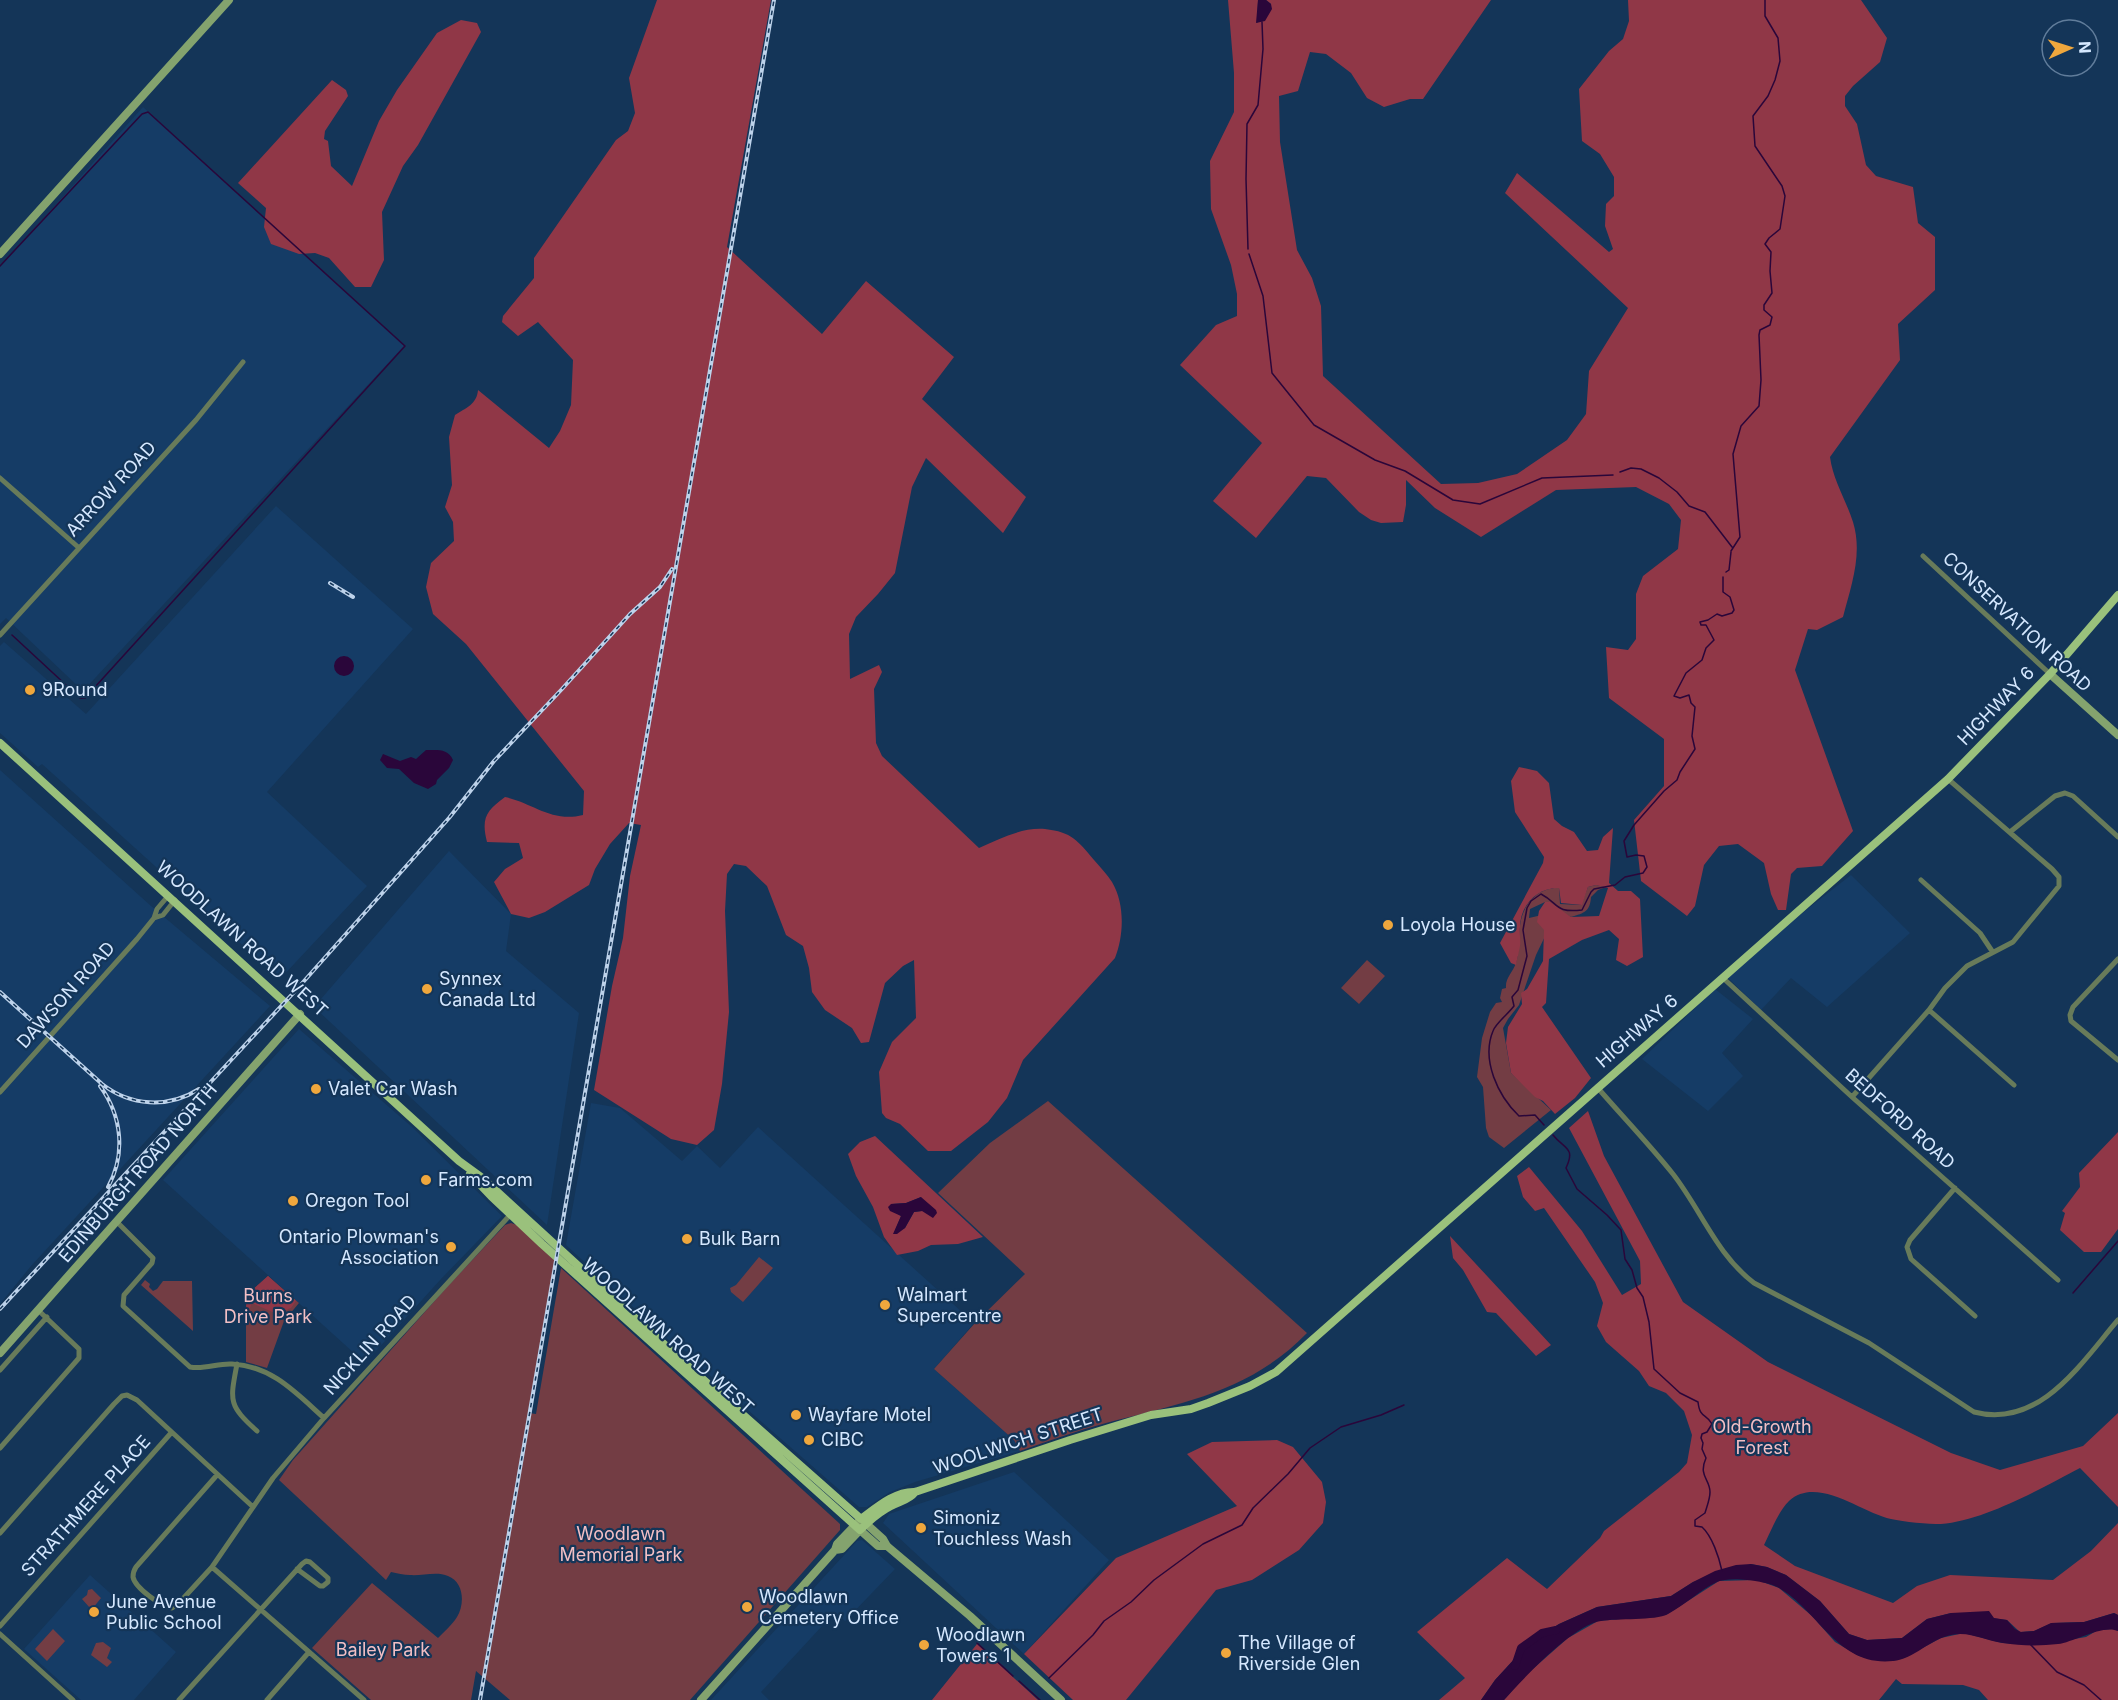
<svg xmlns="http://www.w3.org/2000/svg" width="2118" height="1700" font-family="Inter,sans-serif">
  <rect width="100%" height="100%" fill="#143558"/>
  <path fill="#153c66" d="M143 107 404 346 83 691 6 618 0 624V267Z
    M276 506 413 629 267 792 367 886 280 979 42 764 38 767 0 733V646L4 642 86 714Z
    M0 770 151 906 270 1006 31 1266 0 1304Z
    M449 851 511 914 506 951 579 1013 547 1225 314 1007Z
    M1851 875 1910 933 1827 1007 1791 978 1761 1010 1727 977 1760 946Z
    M1715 989 1753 1019 1722 1053 1743 1076 1708 1111 1642 1059Z
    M299 1029 412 1127 502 1216 441 1279 365 1363 163 1180Z
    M591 1103 620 1108 682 1161 697 1146 720 1168 758 1127 974 1323 934 1369 1014 1440 1020 1451 915 1482 890 1492 867 1507H859L741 1404 701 1367 692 1355 672 1343 566 1245Z
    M1014 1472 1109 1560 1024 1654 883 1523 889 1514Z
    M862 1540 895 1569 845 1621 835 1612 761 1692 769 1700H711L857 1541Z
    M90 1575 176 1652 134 1700H81L24 1649Z"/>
  <path fill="#733d44" d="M1596 885 1606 887 1598 890 1591 897C1590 911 1585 913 1571 917L1545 902 1530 909 1529 918 1542 915 1549 928 1536 955 1519 1005 1508 1019 1503 1028 1511 1073 1551 1110 1504 1148 1489 1137 1486 1128 1483 1087 1477 1077 1482 1038 1490 1012 1496 1003 1502 1002 1500 998 1502 989 1506 988C1505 978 1513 972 1516 963 1520 950 1518 939 1520 926 1522 905 1538 887 1559 888L1560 904 1581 905 1588 887Z
    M1367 960 1385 976 1359 1004 1341 988Z
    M1048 1101 1307 1333C1250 1392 1182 1403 1106 1423 1077 1431 1048 1441 1020 1451L1014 1440 934 1369 975 1323 1025 1274 938 1193 990 1143Z
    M511 1223 517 1225 555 1261 528 1413 536 1414 561 1268 840 1524V1530L690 1700H510L476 1671 471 1700H371L312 1648 372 1583 438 1638C444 1632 452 1625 457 1617 465 1604 464 1582 448 1576 437 1571 422 1576 410 1575 404 1575 397 1573 391 1572L386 1580 279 1480 293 1460 447 1287 505 1225Z
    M759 1257 773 1268 743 1302 731 1292 730 1288 736 1285Z
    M268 1276 299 1303 284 1321 267 1368 246 1362V1290L250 1292Z
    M145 1280 150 1284 149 1287 153 1291 157 1289 163 1281H192L193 1331 141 1285Z
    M92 1589 101 1598 93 1608H90L82 1599 87 1595 88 1590Z
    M53 1629 65 1641 47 1661 35 1649Z
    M103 1642 111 1648 107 1658 112 1662 107 1667 91 1655 96 1643Z"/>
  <path fill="#903747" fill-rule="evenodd" d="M657 0H771L727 247 822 334 866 281 954 357 922 399 1026 497 1003 533 926 458 912 487 895 573 878 594 856 617 849 634 850 679 879 665 882 672 874 689 876 743 882 756 979 848C1000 839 1022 827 1045 829 1072 832 1078 841 1094 860 1100 867 1107 874 1112 882 1125 904 1124 935 1115 958L1023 1060 1007 1098 988 1122 951 1151H928L900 1124 886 1118 882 1113 879 1072 892 1042 916 1018 914 960 903 966 885 983 869 1042 861 1043 852 1028 825 1010 812 992 809 968 803 946 786 935 767 886 746 866 734 864 727 874 725 911 729 1012 722 1084 714 1130 697 1145 671 1139 594 1090 612 986 623 938 630 876 641 825 629 823 610 844 595 869 589 885 545 912 529 918 511 914 494 882 505 869 523 858 519 843 487 842C481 818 486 811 505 797 533 803 552 823 583 815L584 791 466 644 433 614 426 587 431 563 454 541 453 522 445 507 452 485 449 437 455 415C466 408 477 404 478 390L549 448 560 431 571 405 573 360 538 322 518 336 502 322 503 316 534 278V258L616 140 628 131 635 113 629 78Z
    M1228 0H1258L1257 23 1271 4 1266 0H1491L1423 99H1410L1384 107 1367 98 1351 73 1326 54 1310 52 1298 91 1279 96 1280 142 1297 250 1312 278 1321 306 1323 376 1441 484 1478 483 1517 474 1567 440 1586 414 1589 371 1628 308 1505 193 1517 173 1609 252 1613 249 1605 226 1606 204 1614 196V177L1600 154 1582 141 1579 89 1609 51 1623 39 1629 21 1628 0H1861L1887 38 1880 62 1853 86 1845 96V106L1857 124 1866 165 1876 176 1913 187 1918 223 1935 237V290L1898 324 1900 360 1830 457C1833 480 1846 500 1853 522 1863 554 1851 586 1843 617L1817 630 1808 629 1795 670 1853 831 1822 866 1797 868 1791 874 1786 910H1778L1771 894 1764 863 1738 844 1719 846 1704 865 1695 906 1687 916 1641 881 1634 820 1664 786V739L1609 698 1606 647 1628 650 1636 639V594L1643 576 1678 549 1681 520 1669 504 1636 487 1556 490 1481 537 1435 508 1406 480V505L1403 522 1381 523 1371 520 1359 512 1326 478 1307 476 1256 538 1213 501 1262 443 1180 365 1216 325 1237 316V294L1231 265 1211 209 1210 161 1234 112V73Z
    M461 20 477 23 481 32 418 145 403 166 382 212 384 260 371 287H355L329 258 315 253 299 254 271 244 264 227 266 208 238 183 332 80 346 90 348 96 325 131 324 139 328 141 331 166 352 186 379 121 397 90 437 33Z
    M1519 767 1537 771 1549 783 1554 819 1562 826 1574 832 1587 851 1598 850 1603 837 1613 828 1609 883 1618 891H1631L1640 899 1643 957 1627 966 1616 960 1619 939 1609 930 1582 940 1549 959 1546 1003 1542 1007 1591 1078 1575 1098 1555 1114 1543 1101 1535 1097 1511 1073 1506 1043 1508 1027 1522 1004 1521 993 1527 989 1543 961 1544 930 1537 922 1539 911 1545 902H1550L1571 917 1599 916 1608 888 1596 885 1588 887 1582 905 1561 903 1559 888C1537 887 1520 906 1520 927 1519 934 1521 940 1520 946 1519 952 1517 959 1516 965L1511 963 1500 943 1543 863 1544 857 1515 812 1511 781Z
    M1588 1111 1604 1156 1683 1302 1768 1362 1951 1453 2000 1470 2083 1446 2118 1413V1507L2080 1468C2042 1488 1984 1521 1941 1524 1928 1524 1904 1522 1891 1519 1862 1513 1817 1475 1789 1501 1778 1512 1771 1531 1764 1545L1795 1566 1893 1603 1917 1586 1950 1575 2053 1580 2091 1551 2118 1523V1615L2114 1613 2084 1622 2052 1623 2034 1631 2020 1632 2007 1620 1951 1613 1927 1619 1902 1638 1867 1640 1849 1634 1820 1601 1786 1575 1767 1567 1751 1564 1693 1582 1671 1596 1597 1607 1559 1624 1530 1642 1495 1680 1481 1700H1439L1465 1678 1417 1632 1507 1558 1547 1589 1600 1538 1604 1531 1679 1472 1687 1463 1692 1435 1684 1411 1666 1393 1649 1386 1639 1371 1606 1342 1597 1326 1603 1303 1595 1282 1544 1208 1535 1211 1523 1197 1517 1176 1529 1167 1582 1231 1622 1295 1641 1284 1640 1261 1569 1128Z
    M2118 1132V1229L2101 1252H2084L2060 1230 2065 1213 2062 1211 2080 1187 2079 1173Z
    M875 1136 983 1237 958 1244 931 1245 918 1251 897 1255 884 1237 873 1207 856 1176 848 1154 860 1142ZM921 1197 922 1211 914 1212 905 1228 894 1233 901 1216 895 1212 891 1204 906 1203Z
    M1450 1236 1551 1345 1536 1356 1496 1313 1487 1312 1463 1270 1453 1258Z
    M268 1276 296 1301 291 1308 277 1314 252 1303 247 1315 246 1290 250 1292Z
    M1277 1440 1293 1447 1322 1482 1326 1502 1323 1523 1299 1550 1252 1580 1216 1590 1126 1700H1073L1024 1654 1116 1558 1237 1506 1187 1454 1212 1442Z
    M1757 1580 1779 1588 1812 1616 1835 1642 1859 1656 1876 1660 1892 1661 1904 1658 1941 1638 1964 1633 2002 1643 2039 1645 2086 1637 2098 1630 2114 1629 2118 1631V1700H1988L1979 1690 1963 1685 1902 1684 1896 1679 1879 1700H1504L1526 1675 1568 1638 1598 1621 1666 1615 1719 1581Z
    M977 1644 1038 1700H932Z"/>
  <path fill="#2a063a" d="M1258 0H1266L1271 4 1272 9 1265 21 1256 23Z
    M334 666a10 10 0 1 1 20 0a10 10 0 1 1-20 0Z
    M426 750C437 750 448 748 453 760L449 768 437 780 436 784 428 789 414 783 399 769 387 768 380 760 383 754 400 761 411 757 416 759Z
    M921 1197 936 1210 937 1213 933 1218 922 1211 914 1212 905 1228 897 1234H893L901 1216 890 1211 888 1207 891 1204 906 1203Z
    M1751 1564 1767 1567 1786 1575 1820 1601 1849 1634 1867 1640 1902 1638 1927 1619 1951 1613 1989 1611 1994 1618 2007 1620 2015 1629 2021 1632 2034 1631 2051 1623 2084 1622 2114 1613 2118 1615V1631C2103 1624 2074 1642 2058 1644 2041 1646 2020 1646 2003 1643 1984 1641 1971 1631 1951 1635 1930 1639 1914 1659 1893 1661 1838 1667 1819 1611 1779 1588 1767 1581 1730 1576 1717 1582 1700 1590 1685 1605 1668 1614 1655 1621 1617 1618 1601 1621 1573 1625 1523 1679 1504 1700H1481L1495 1680 1530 1642 1559 1624 1597 1607 1671 1596 1693 1582 1715 1571 1736 1565Z"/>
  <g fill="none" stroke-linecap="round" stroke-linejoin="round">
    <path stroke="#2a063a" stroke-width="1.5" d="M1248 249 1246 179 1247 124 1258 105 1263 49 1262 22
      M1249 254 1263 296 1272 373 1314 425 1375 460 1405 471 1453 500 1480 504 1542 478 1613 475
      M0 266 142 114 148 112 405 346 85 698H80L12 635
      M1620 472 1631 468 1641 469 1659 478 1677 492 1689 506 1705 512 1732 547
      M1731 551 1740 537 1733 454 1741 426 1759 406 1761 380 1759 335 1760 330 1770 325 1772 317 1764 310V305L1772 293 1770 271 1771 252 1765 244 1769 238 1780 229 1785 196 1782 186 1755 146 1753 116 1768 96 1775 80 1780 61 1778 38 1765 16V0
      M1726 572 1729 570 1731 552
      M1544 1125 1535 1115 1519 1116C1498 1096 1481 1060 1493 1031 1495 1024 1509 1013 1514 1006L1512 997 1518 990 1527 956 1523 930 1527 908 1531 901 1541 894C1560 904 1554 913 1582 910L1591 892 1594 889 1615 885 1625 877 1643 873 1647 867 1644 856 1636 855 1627 857 1624 841 1634 825 1664 791 1677 780 1680 772 1695 749 1692 736 1695 707 1691 703 1689 695 1680 698 1674 696 1686 673 1702 660 1706 648 1714 640 1706 625H1701L1700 622 1708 620 1717 614 1722 616 1732 613 1734 610 1730 597 1723 592V577
      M1553 1135C1564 1149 1576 1147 1566 1168L1577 1189 1607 1215 1621 1230 1625 1259 1632 1270 1637 1288 1643 1297 1649 1322 1654 1369 1680 1393 1698 1402C1700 1419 1706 1413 1712 1424L1707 1432 1702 1434 1701 1438 1703 1443 1702 1449 1706 1458C1698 1476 1710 1479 1710 1492 1710 1499 1707 1506 1705 1513L1695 1520V1526L1702 1527C1712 1536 1719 1557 1722 1571
      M2073 1293 2118 1241
      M977 1643 1013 1676
      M2030 1644 2057 1672 2084 1685 2101 1700
      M1049 1678 1093 1635 1104 1621 1131 1602 1154 1580 1203 1544 1242 1525 1253 1508 1288 1474 1310 1448 1341 1427 1381 1415 1404 1405
      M1019 1681 1040 1700"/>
    <path stroke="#2a063a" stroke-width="8" d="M1515 1666 1521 1648 1542 1633 1556 1630"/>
    <path stroke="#687b5a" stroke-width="5" d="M0 478 78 547
      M1923 556 2050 674
      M0 635 196 420 243 362
      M2010 832 2055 796 2065 793 2073 796 2118 837
      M1921 880 1980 933 1992 951
      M154 918 163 915 175 900
      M2118 959 2073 1007 2070 1015 2071 1021 2118 1060
      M1723 978 1852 1097 2058 1280
      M1929 1010 2014 1085
      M1597 1087C1622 1116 1649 1144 1673 1174 1701 1210 1717 1255 1754 1283L1869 1343 1974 1412C2040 1429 2081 1363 2118 1320
      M0 1092 137 939 154 918 157 909 168 896
      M1852 1097 1929 1010 1945 988 1967 966 2013 942 2059 886V877L2052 869 1948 779
      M1955 1188 1910 1240 1907 1247 1911 1259 1975 1316
      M116 1221 153 1258 152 1263 124 1295 123 1306 190 1367C204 1370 218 1363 232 1364 272 1366 296 1393 324 1418
      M237 1364C230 1401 228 1405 257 1431
      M0 1370 47 1317
      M0 1448 79 1358V1349L38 1310
      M217 1475 136 1567C134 1570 133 1573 133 1577 135 1588 162 1607 172 1608L179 1603 212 1567 273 1478 324 1418 511 1214
      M0 1533 114 1404 122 1396 127 1395 137 1400 252 1506
      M212 1567 364 1700
      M0 1626 171 1433
      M0 1634 73 1700
      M179 1700 302 1564 306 1561 310 1562 328 1578V1582L323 1586H320L297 1569
      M267 1700 309 1652"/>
    <path stroke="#84a36e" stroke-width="8" d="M0 254 229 0
      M2050 674 2118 735
      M0 1353 300 1014
      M835 1550 842 1549 860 1530 878 1546H887
      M701 1700 835 1550 837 1544 861 1519 883 1539 887 1546 970 1616 1061 1700"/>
    <path stroke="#9ac17c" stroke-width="8" d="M0 743 459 1161 481 1177 689 1367 861 1519C876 1508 895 1491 915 1492L1070 1440 1151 1415 1191 1409 1208 1403 1250 1386 1276 1372 1948 779 2050 674 2118 595
      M470 1174 491 1196 542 1244 860 1530C869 1521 879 1512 891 1506 900 1501 909 1500 915 1492"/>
    <g stroke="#bdd2ea" stroke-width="4">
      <path id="rail" d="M330 583 353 597
        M0 992 102 1084C130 1106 168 1109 199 1089
        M100 1086C122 1116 126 1154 108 1187
        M0 1309 297 989 449 818 494 761 562 689 630 614 660 587 672 569
        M480 1700 774 0"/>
    </g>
    <use href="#rail" stroke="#143558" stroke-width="1.5" stroke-dasharray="4.5" stroke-linecap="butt"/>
  </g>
  <g fill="#efa73d" stroke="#143558" stroke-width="2">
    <circle cx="30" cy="690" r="6"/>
    <circle cx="1388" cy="925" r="6"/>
    <circle cx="427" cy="989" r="6"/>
    <circle cx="316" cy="1089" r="6"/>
    <circle cx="426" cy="1180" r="6"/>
    <circle cx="293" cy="1201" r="6"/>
    <circle cx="687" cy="1239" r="6"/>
    <circle cx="451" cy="1247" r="6"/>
    <circle cx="885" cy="1305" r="6"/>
    <circle cx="796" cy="1415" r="6"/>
    <circle cx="809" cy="1440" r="6"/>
    <circle cx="921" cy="1528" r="6"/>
    <circle cx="747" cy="1607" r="6"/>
    <circle cx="94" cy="1612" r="6"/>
    <circle cx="924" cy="1645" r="6"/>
    <circle cx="1226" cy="1653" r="6"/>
  </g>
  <g text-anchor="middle" stroke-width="4.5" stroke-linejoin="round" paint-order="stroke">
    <g font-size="18" fill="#d5e8ff" stroke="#143558">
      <text transform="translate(111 489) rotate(-47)" y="6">ARROW ROAD</text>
      <text transform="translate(2017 622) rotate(43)" y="6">CONSERVATION ROAD</text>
      <text transform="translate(1996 706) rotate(-46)" y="6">HIGHWAY 6</text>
      <text transform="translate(242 939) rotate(42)" y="6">WOODLAWN ROAD WEST</text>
      <text transform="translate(66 995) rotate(-48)" y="6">DAWSON ROAD</text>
      <text transform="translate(1637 1031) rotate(-41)" y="6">HIGHWAY 6</text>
      <text transform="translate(1900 1119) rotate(42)" y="6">BEDFORD ROAD</text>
      <text transform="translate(138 1173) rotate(-49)" y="6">EDINBURGH ROAD NORTH</text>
      <text transform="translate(668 1336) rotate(42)" y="6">WOODLAWN ROAD WEST</text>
      <text transform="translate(370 1345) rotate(-48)" y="6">NICKLIN ROAD</text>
      <text transform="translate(1018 1441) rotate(-18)" y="6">WOOLWICH STREET</text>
      <text transform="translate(86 1506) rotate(-48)" y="6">STRATHMERE PLACE</text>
    </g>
    <g font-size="18" fill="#d5e8ff" stroke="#143558" text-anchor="start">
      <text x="42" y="696">9Round</text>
      <text x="1400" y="931">Loyola House</text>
      <text x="439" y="985">Synnex<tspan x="439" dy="21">Canada Ltd</tspan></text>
      <text x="328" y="1095">Valet Car Wash</text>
      <text x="438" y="1186">Farms.com</text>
      <text x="305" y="1207">Oregon Tool</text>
      <text x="439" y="1243" text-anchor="end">Ontario Plowman's<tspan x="439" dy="21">Association</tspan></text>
      <text x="699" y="1245">Bulk Barn</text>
      <text x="897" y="1301">Walmart<tspan x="897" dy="21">Supercentre</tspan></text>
      <text x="808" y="1421">Wayfare Motel</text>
      <text x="821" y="1446">CIBC</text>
      <text x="933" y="1524">Simoniz<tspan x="933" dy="21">Touchless Wash</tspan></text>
      <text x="759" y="1603">Woodlawn<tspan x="759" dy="21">Cemetery Office</tspan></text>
      <text x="106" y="1608">June Avenue<tspan x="106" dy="21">Public School</tspan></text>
      <text x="936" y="1641">Woodlawn<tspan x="936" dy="21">Towers 1</tspan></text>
      <text x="1238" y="1649">The Village of<tspan x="1238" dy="21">Riverside Glen</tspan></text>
    </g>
    <g font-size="18" fill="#f3bfc4" stroke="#143558">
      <text x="268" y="1302">Burns<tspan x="268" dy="21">Drive Park</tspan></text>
      <text x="1762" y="1433">Old-Growth<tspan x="1762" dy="21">Forest</tspan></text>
      <text x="621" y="1540">Woodlawn<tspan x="621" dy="21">Memorial Park</tspan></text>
      <text x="383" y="1656">Bailey Park</text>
    </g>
  </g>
  <g transform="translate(2070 48) rotate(87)"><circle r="28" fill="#143558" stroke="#617d9b" stroke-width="1.5"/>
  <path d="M0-4.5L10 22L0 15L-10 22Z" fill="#efa73d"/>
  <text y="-9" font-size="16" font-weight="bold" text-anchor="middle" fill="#d5e8ff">N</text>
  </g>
</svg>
